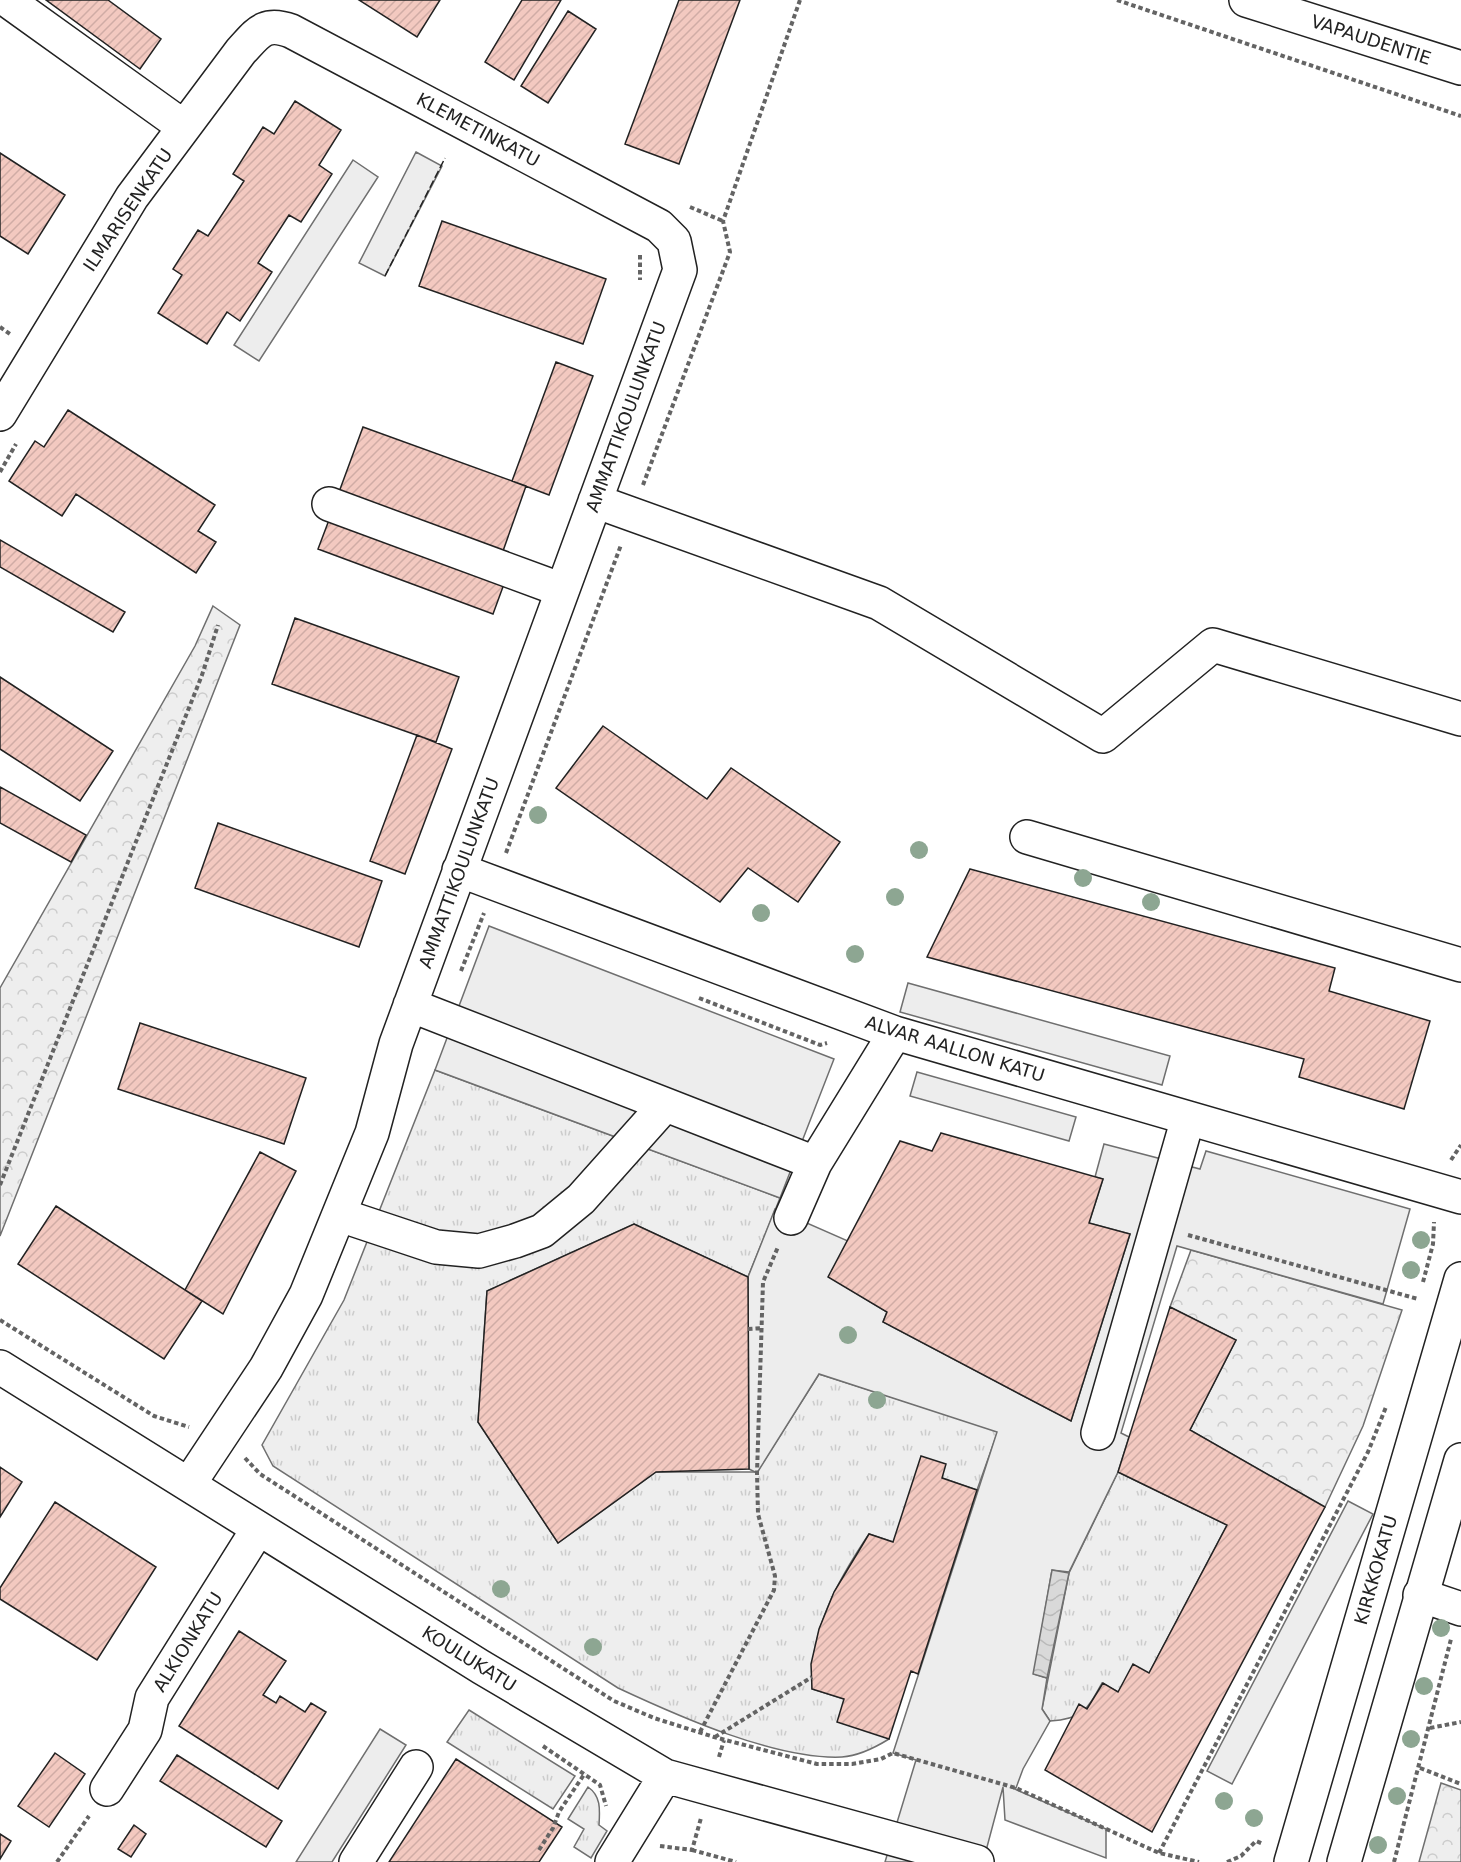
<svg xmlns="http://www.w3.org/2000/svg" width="1461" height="1862" font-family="'DejaVu Sans',sans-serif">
  <defs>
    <pattern id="grass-tufts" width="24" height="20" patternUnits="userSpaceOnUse" patternTransform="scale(1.5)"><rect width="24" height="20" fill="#eee"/><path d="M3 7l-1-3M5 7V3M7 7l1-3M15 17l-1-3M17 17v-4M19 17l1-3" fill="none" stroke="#ccc"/></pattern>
    <pattern id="forest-crowns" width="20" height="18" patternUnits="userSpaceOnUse" patternTransform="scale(1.5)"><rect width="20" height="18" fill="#eee"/><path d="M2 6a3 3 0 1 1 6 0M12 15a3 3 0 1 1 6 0" fill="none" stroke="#ccc"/></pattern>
    <pattern id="water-waves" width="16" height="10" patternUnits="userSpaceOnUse" patternTransform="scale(1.5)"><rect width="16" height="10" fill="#d9d9d9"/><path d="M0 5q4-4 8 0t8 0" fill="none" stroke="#bababa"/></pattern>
    <pattern id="building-hatch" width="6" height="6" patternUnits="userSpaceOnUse" patternTransform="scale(1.5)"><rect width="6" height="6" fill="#f3c9c0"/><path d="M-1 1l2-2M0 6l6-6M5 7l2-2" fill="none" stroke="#d0aca5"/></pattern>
  </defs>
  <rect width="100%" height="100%" fill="#fff"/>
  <path fill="url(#grass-tufts)" stroke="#6f6f6f" stroke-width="1.5" d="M435 1070 780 1198 748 1277 634 1224 487 1291 478 1422 558 1543 656 1472H757L819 1374 998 1431 977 1490 942 1478 893 1542 869 1534C838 1580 809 1631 812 1689L844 1699 889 1739C876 1747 858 1756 842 1757 776 1760 678 1716 618 1688L273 1466 262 1445 344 1300Z
    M1118 1472 1227 1525 1149 1673 1118 1692 1102 1683C1087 1710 1083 1719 1050 1721L1042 1709 1069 1573Z
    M469 1710 575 1776 553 1809 447 1742Z
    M588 1787C601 1796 600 1809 599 1825L607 1831 591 1858 574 1847 584 1829 568 1819Z"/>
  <path fill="url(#forest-crowns)" stroke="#6f6f6f" stroke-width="1.5" d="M213 606 240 625 0 1236V988L195 646Z
    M1191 1250 1402 1310 1363 1426 1325 1507 1190 1430 1236 1340 1170 1307Z
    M1441 1783 1461 1790V1862H1419Z"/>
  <path fill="#ededed" stroke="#6f6f6f" stroke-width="1.5" d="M416 152 442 166 385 276 359 263Z
    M353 160 378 177 259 361 234 345Z
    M489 926 834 1059 780 1198 435 1070Z
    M908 983 1170 1056 1162 1085 900 1012Z
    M917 1072 1076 1117 1069 1141 910 1096Z
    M1104 1144 1200 1169 1206 1151 1410 1209 1383 1304 1177 1246 1121 1433 1129 1437 1118 1472 1069 1572 1052 1570 1034 1674 1047 1678 1042 1709 1050 1721 1023 1769 1016 1788 1010 1787 1106 1829V1858L1005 1820 1003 1787 983 1862H885L916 1760 893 1753 997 1432 819 1374 757 1473 749 1469 748 1277 775 1209 848 1241 829 1277 887 1312 883 1322 1071 1421 1130 1234 1089 1223 1103 1179 1095 1177Z
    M1348 1501 1373 1514 1232 1784 1207 1771Z
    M380 1729 406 1745 332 1862H296Z"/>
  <path fill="url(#water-waves)" stroke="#6f6f6f" stroke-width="1.5" d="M1052 1570 1069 1573 1047 1678 1033 1674Z"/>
  <path fill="url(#building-hatch)" stroke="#222" stroke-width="1.5" d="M46 0H108L161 39 140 69Z
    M359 0H440L417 37Z
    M522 0H561L514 80 485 62Z
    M679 0H740L679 164 625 144Z
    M568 11 596 29 548 103 521 86Z
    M295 101 341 130 319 165 332 174 301 222 289 215 258 263 272 272 240 321 227 312 207 344 158 313 182 275 173 269 198 230 208 236 244 181 233 174 263 127 274 134Z
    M0 153 65 195 28 254 0 236Z
    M442 221 606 279 583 344 419 286Z
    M556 362 593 376 549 495 512 481Z
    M68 410 215 505 198 531 216 542 196 573 76 494 62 516 9 481 35 441 44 447Z
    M363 427 526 486 503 551 339 492Z
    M329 520 504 584 493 614 318 549Z
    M0 540 125 612 113 632 0 567Z
    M295 618 459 677 436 742 272 684Z
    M0 677 113 751 80 801 0 749Z
    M603 726 707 799 731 768 840 842 798 902 748 868 720 902 556 788Z
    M417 735 452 749 405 874 370 861Z
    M0 787 86 835 71 862 0 823Z
    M218 823 382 881 359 947 195 888Z
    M970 869 1335 968 1329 991 1430 1021 1404 1109 1299 1077 1304 1059 927 957Z
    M140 1023 306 1078 284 1144 118 1089Z
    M941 1133 1103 1179 1089 1223 1130 1234 1071 1421 883 1322 887 1312 828 1277 900 1141 932 1151Z
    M260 1152 296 1171 223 1314 185 1290Z
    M56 1206 202 1301 164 1359 18 1264Z
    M634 1224 748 1277 749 1469 656 1472 558 1543 478 1422 487 1291Z
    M1170 1307 1236 1340 1190 1430 1325 1507 1152 1832 1045 1770 1079 1704 1087 1709 1103 1683 1118 1692 1133 1664 1149 1673 1227 1525 1118 1472Z
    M921 1456 946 1464 942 1478 977 1490 918 1674 911 1671 889 1739 837 1722 844 1699 812 1689 811 1664 819 1629 834 1592 869 1534 893 1542Z
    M0 1467 22 1482 0 1517Z
    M55 1502 156 1567 97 1660 0 1599V1588Z
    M239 1631 286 1661 263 1695 276 1703 280 1696 305 1712 311 1703 326 1712 278 1789 179 1726Z
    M55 1753 85 1774 49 1827 18 1806Z
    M177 1755 282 1821 266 1847 160 1781Z
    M456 1759 562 1827 539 1862H389Z
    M134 1825 146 1834 131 1857 118 1849Z
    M0 1834 11 1841 0 1859Z"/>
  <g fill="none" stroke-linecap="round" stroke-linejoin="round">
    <g stroke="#222" stroke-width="36">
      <path id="minor" d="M7 0 184 127
        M0 414 132 197 241 51C258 33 264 21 291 31L659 226 674 241 680 270 396 1044 372 1133 306 1295 266 1368 189 1484
        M595 501 879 603 1103 736 1213 645 1461 719
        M329 504 562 590
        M1027 837 1461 965
        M459 870 895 1033 1461 1197
        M410 1005 815 1163
        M340 1215 436 1247 479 1251 515 1241 542 1231 581 1199 665 1105
        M791 1218 815 1163 895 1033
        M0 1367 481 1667 665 1776 977 1862
        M1098 1433 1188 1118
        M1420 1595 1461 1609
        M107 1789 145 1730 152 1698 258 1529
        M356 1862 416 1767
        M612 1862 665 1776"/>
    </g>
    <g stroke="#222" stroke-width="36">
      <path id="major" d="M1246 0 1461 68
        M1291 1862 1461 1279
        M1344 1862 1461 1460"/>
    </g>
    <path stroke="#646464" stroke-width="4" stroke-dasharray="4.5 3" stroke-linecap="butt" d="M1117 0 1461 116
      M690 207 723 221
      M640 255V280
      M0 327 10 334
      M0 472 16 444
      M643 485 730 252 723 221 800 0
      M506 853 621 545
      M461 971 484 913
      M699 998 820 1045 827 1043
      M1451 1160 1461 1145
      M0 1185 202 675 218 625
      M1188 1235 1418 1299
      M1423 1282 1433 1244 1434 1222
      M0 1320 154 1416 189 1427
      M748 1329 762 1328
      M245 1458 260 1474 614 1701 654 1718 714 1737 817 1764H852L881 1759 893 1753 1016 1788 1159 1853 1199 1862
      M1430 1728 1461 1722
      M700 1732 774 1590 775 1576 758 1514 757 1473 763 1282 778 1247
      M715 1737 812 1677
      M543 1746 600 1785 606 1806
      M719 1757 724 1740
      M1420 1768 1461 1784
      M660 1846 692 1850 701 1818
      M539 1850 553 1828 559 1812 585 1773
      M692 1850 736 1862
      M1159 1853 1368 1452 1386 1407
      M57 1862 89 1816
      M1227 1862 1241 1856 1256 1841 1263 1844
      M1394 1862 1451 1639"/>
    <use href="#minor" stroke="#fff" stroke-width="33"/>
    <use href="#major" stroke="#fff" stroke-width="33"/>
    <path stroke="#222" stroke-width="1.5" stroke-dasharray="8 3" stroke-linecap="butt" d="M385 276 445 158"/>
  </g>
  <g fill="#8da692">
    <circle cx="538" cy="815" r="9"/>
    <circle cx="919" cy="850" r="9"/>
    <circle cx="1083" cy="878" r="9"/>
    <circle cx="895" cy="897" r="9"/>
    <circle cx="1151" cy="902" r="9"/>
    <circle cx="761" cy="913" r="9"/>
    <circle cx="855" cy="954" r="9"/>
    <circle cx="1421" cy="1240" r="9"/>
    <circle cx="1411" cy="1270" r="9"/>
    <circle cx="848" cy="1335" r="9"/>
    <circle cx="877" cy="1400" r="9"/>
    <circle cx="501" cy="1589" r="9"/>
    <circle cx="1441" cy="1628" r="9"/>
    <circle cx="593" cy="1647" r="9"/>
    <circle cx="1424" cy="1686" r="9"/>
    <circle cx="1411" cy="1739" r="9"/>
    <circle cx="1397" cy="1796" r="9"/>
    <circle cx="1224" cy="1801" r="9"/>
    <circle cx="1254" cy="1818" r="9"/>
    <circle cx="1378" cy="1845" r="9"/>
  </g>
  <g text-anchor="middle" stroke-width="4.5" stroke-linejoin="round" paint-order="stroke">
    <g font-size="18" fill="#222" stroke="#fff">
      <text transform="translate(1371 40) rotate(18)" y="6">VAPAUDENTIE</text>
      <text transform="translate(478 130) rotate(28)" y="6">KLEMETINKATU</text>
      <text transform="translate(128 210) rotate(-56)" y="6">ILMARISENKATU</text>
      <text transform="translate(626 417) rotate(-70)" y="6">AMMATTIKOULUNKATU</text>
      <text transform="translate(459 873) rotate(-70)" y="6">AMMATTIKOULUNKATU</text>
      <text transform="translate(955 1049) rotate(17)" y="6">ALVAR AALLON KATU</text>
      <text transform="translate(1376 1570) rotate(-74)" y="6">KIRKKOKATU</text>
      <text transform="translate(188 1642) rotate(-58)" y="6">ALKIONKATU</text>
      <text transform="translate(469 1659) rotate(32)" y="6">KOULUKATU</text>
    </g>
  </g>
</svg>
